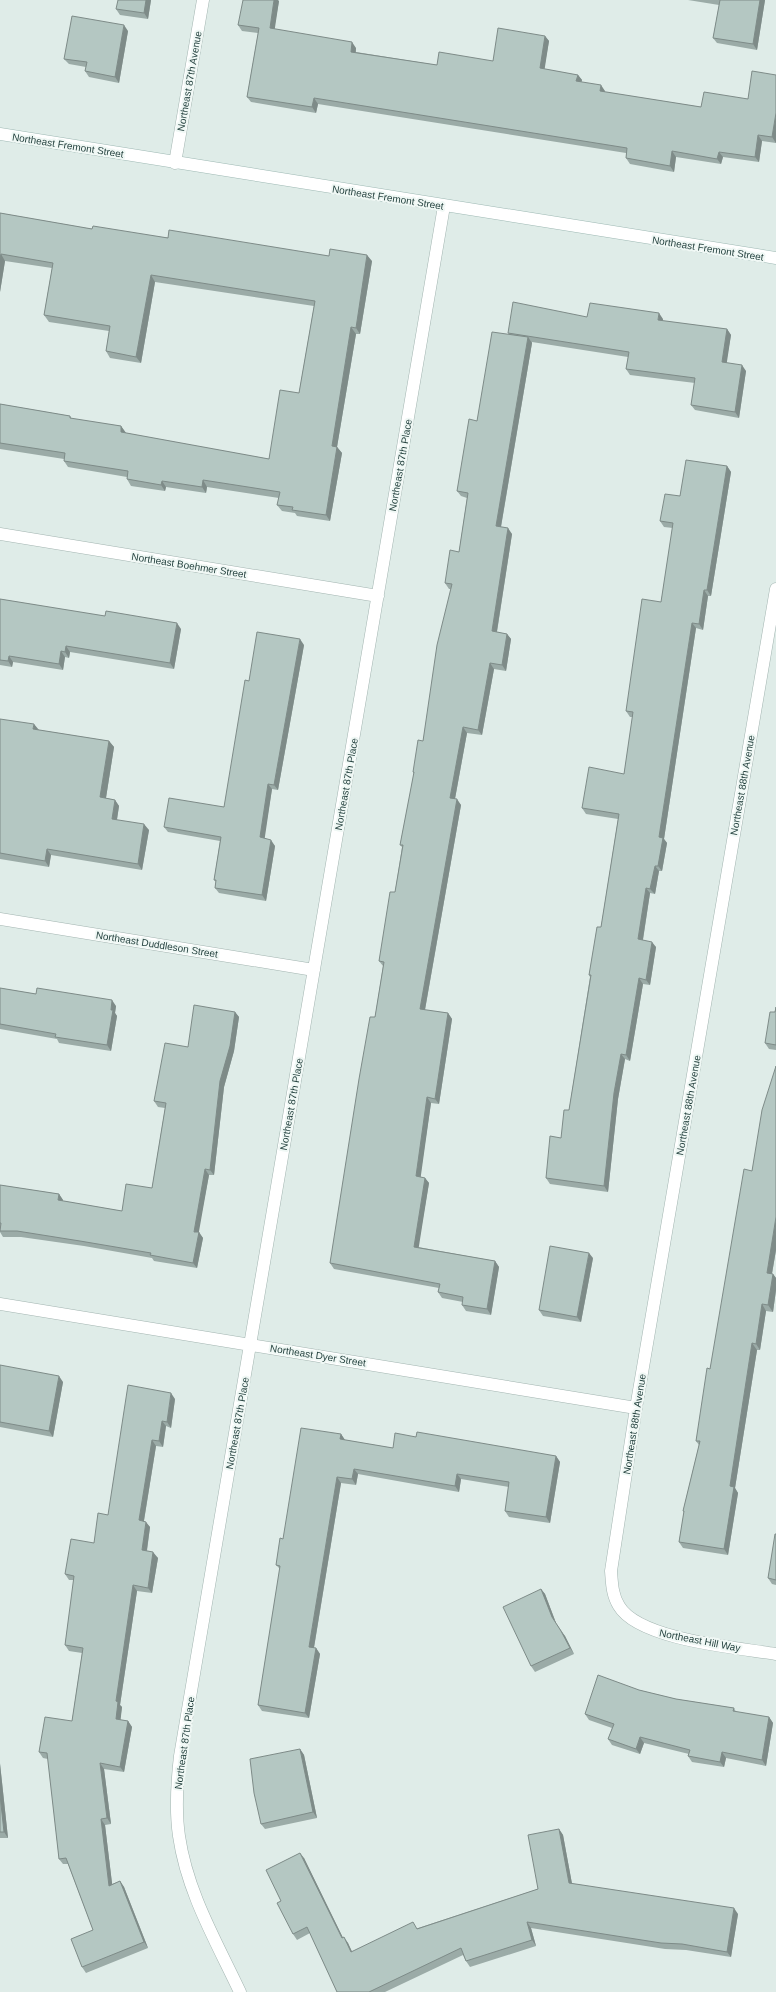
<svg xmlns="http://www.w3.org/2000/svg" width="776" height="1992" font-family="Arial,sans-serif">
  <rect width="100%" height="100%" fill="#dfece8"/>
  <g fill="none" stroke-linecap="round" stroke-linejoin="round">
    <g stroke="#a2b4b0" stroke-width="13">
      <path id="street" d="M175 163 203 0
        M0 534 378 596
        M776 589 636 1408 611 1571C612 1583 612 1595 619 1606 639 1640 739 1648 776 1654
        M0 919 314 970
        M0 1304 636 1408
        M240 1992C216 1941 187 1892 179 1836 175 1809 177 1782 180 1756L444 206"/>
    </g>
    <g stroke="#9db8b3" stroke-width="13">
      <path id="secondary" d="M0 134 776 258"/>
    </g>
    <use href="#street" stroke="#fff" stroke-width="12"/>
    <use href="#secondary" stroke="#fff" stroke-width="12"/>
  </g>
  <path fill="#9baba7" d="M151 0 148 19 120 15 116 9Z
    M688 0H765L757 50 717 43 713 38 719 5Z
    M279 1 274 29 356 48V52L437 65 493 61 545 36 549 41 544 69 578 75 582 80 581 82 605 91V92L701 107 748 99 776 75V143L762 141 759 162 723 157 721 164 676 157 674 172 630 164 626 158V153L318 104 316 113 251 102 247 97 258 33 242 31 238 25Z
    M128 31 119 83 89 77 85 71 86 67 69 64 64 59Z
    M0 213 92 229 329 256 372 261 360 334H356L337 447 342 453 330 521 297 516 295 513 282 511 277 505 279 498 207 487 206 493 166 487 165 491 131 486 127 479V477L68 467 64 461V459L0 449V404L70 416 72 419 121 426 126 433 269 459 299 393 314 306 155 282 141 363 110 358 106 351 109 331 49 322 44 315 52 268 5 261 0 292Z
    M587 317 663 319V321L727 329 731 335 726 363 746 371 739 418 695 410 691 405 695 383 630 375 626 369 628 357 532 342V343L501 527 512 534 497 632 507 634 511 639 506 671 494 669 482 735 467 733 455 799 461 805 425 1010 448 1013 452 1019 439 1104 431 1103 420 1177 425 1178 429 1183 418 1247 495 1261 499 1267 491 1315 466 1311 462 1305 463 1302 442 1298 438 1292 439 1288 334 1269 330 1263 375 1017 383 966 379 961 395 892 402 847 400 845 414 774 413 772 423 741 451 589H449L445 583 459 552 467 498 461 496 457 491 477 421 509 334 508 333Z
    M727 466 731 472 711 596H708L703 630 696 628 664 839 667 843 662 871H659L655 894 650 893 643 940 656 947 650 985 643 984 630 1061 625 1059 618 1099 608 1192 550 1184 546 1178 561 1138 569 1110 590 977 589 975 601 927 618 819 586 814 582 808 624 774 633 717H630L626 711 661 602 673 528 664 527 660 521 680 496Z
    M0 599 181 629 174 669 70 652 69 658 65 657 63 670 13 662 12 667 0 665Z
    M304 645 278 790 272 789 264 838 275 846 266 901 219 893 215 888 216 882 214 880 220 841 168 832 164 827 224 807 249 681Z
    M0 719 39 730 109 741 114 747 106 798 115 800 119 806 117 820 149 830 142 870 51 855 49 867 0 859Z
    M0 988 36 994 116 1006 115 1013 117 1016 111 1051 59 1043 57 1039 0 1029Z
    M776 1007V1050L769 1049 765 1043 775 1012Z
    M235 1012 239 1017 234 1051 224 1087 214 1175H209L198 1232 203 1238 197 1268 154 1261 152 1258 84 1246 21 1237H3L0 1232V1185L59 1194 63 1200V1201L122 1211 152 1188 165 1108 158 1107 154 1101 188 1047Z
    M776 1066V1250L772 1274H773L776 1278V1290L773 1312 766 1311 760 1350H757L735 1488 738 1493 728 1555 683 1548 679 1542 684 1512 683 1511 699 1445 696 1441 710 1369 752 1171Z
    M593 1258 581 1322 543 1316 539 1310Z
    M0 1365 63 1382 53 1437 0 1427Z
    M175 1399 171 1428 166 1426 163 1447 156 1446 144 1521 150 1527 147 1551 158 1558 152 1593 137 1591 120 1705 122 1707 120 1720 128 1721 132 1727 124 1772 104 1769 111 1824 105 1825 112 1884 120 1881 124 1887 148 1948 86 1973 82 1967 93 1930 68 1864H63L59 1859 48 1759 43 1758 39 1752 72 1721 82 1653 69 1651 65 1645 74 1580H69L65 1574 94 1543 108 1515Z
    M341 1434 345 1440 393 1448 416 1437 556 1456 560 1462 550 1523 509 1517 505 1511 509 1487 461 1479 459 1492 358 1474 356 1485 341 1483 314 1648H316L320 1654 309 1718 262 1711 258 1705 280 1569 276 1565 283 1539Z
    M776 1534V1585L772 1584 768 1578Z
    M541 1589 545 1594 556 1623 565 1636 574 1654 535 1672 531 1666Z
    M639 1690 676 1699 734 1708 736 1712 769 1717 773 1723 766 1766 726 1758 724 1767 692 1762 688 1756 689 1754 644 1743 640 1754 612 1745 608 1739 612 1728 589 1720 585 1714Z
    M300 1749 304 1755 317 1818 265 1829 261 1824Z
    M0 1763 8 1838H0Z
    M559 1829 563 1835 572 1884 738 1914 731 1957 686 1950 665 1949 531 1928 536 1946 470 1967 466 1961 463 1955 385 1992H337L310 1933 297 1940 293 1934 281 1901 304 1858 343 1938 348 1943 352 1952 418 1928 538 1889Z"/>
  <path fill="#7e8b88" d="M146 0H151L148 19 144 13Z
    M274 0H278L279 1 274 34 270 28Z
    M760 0H765L757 50 753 44Z
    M124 25 128 31 119 83 115 77Z
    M545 36 549 41 544 73 540 68Z
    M352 42 356 48 355 57 351 52Z
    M578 75 582 80 580 87 576 81Z
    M601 85 605 91 604 97 600 91Z
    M314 98 318 104 316 113 312 107Z
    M776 113V143L772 137Z
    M758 135 762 141 759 162 755 157Z
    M672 151 676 157 674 172 670 166Z
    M719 152 723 157 721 164 717 159Z
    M1 254 5 261 0 292V258Z
    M367 255 372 261 360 334 356 328Z
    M151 275 155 282 141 363 136 357Z
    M659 313 663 319 662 326 658 320Z
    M351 327 356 334 336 453 332 446Z
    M727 329 731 335 726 368 722 362Z
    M528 337 532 343 500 532 496 526Z
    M742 365 746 371 739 418 735 412Z
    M121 426 126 433 121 432Z
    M337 447 342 453 330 521 326 515Z
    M727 466 731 472 711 596 707 590Z
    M203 480 207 487 206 493 202 487Z
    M162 481 166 487 165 491 161 485Z
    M508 528 512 534 496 637 492 631Z
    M704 590 708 596 703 630 699 624Z
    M177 623 181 629 174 669 170 663Z
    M692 623 696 628 664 839 667 843 662 871 658 866 659 837Z
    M507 634 511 639 506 671 502 665Z
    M300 639 304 645 278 790 274 785Z
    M66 646 70 652 69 658 65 652Z
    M61 651 65 657 63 670 59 664Z
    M9 656 13 662 12 667 8 661Z
    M490 663 494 669 482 735 478 730Z
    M34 724 39 730 33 729Z
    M463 727 467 733 454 804 450 798Z
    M109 741 114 747 105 804 100 797Z
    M268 784 272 789 264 843 260 837Z
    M457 799 461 805 424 1015 420 1009Z
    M115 800 119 806 116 825 112 819Z
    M144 824 149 830 142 870 138 864Z
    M271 840 275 846 266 901 262 895Z
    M47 849 51 855 49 867 45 861Z
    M655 866 659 871 655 894 650 889Z
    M646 888 650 893 642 945 638 939Z
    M652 942 656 947 650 985 646 980Z
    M639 978 643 984 630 1061 626 1055Z
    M112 1000 116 1006 115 1013 117 1016 111 1051 107 1045 111 1010Z
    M235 1012 239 1017 234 1051 224 1087 214 1175 210 1170 220 1081Z
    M448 1013 452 1019 439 1104 435 1099Z
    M621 1054 625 1059 618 1099 608 1192 604 1186 614 1093Z
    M427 1097 431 1103 420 1182 416 1176Z
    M205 1169 209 1175 198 1237 194 1232Z
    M425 1178 429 1183 418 1252 414 1247Z
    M59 1194 63 1200 62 1206 58 1200Z
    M776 1217V1250L771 1279 767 1273Z
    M199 1232 203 1238 197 1268 193 1263Z
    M589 1253 593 1258 581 1322 577 1317Z
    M495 1261 499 1267 491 1315 487 1309Z
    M773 1274 776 1278V1290L773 1312 768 1305Z
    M762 1304 766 1311 760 1350 756 1344Z
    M752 1343 757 1350 735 1488 738 1493 728 1555 724 1549 730 1486Z
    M59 1376 63 1382 53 1437 49 1431Z
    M171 1393 175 1399 171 1428 167 1422Z
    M162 1421 166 1426 163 1447 159 1441Z
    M341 1434 345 1440 340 1439Z
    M152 1440 156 1446 143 1526 139 1520Z
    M556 1456 560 1462 550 1523 546 1517Z
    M354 1469 358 1474 356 1485 352 1479Z
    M457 1474 461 1479 459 1492 455 1486Z
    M337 1477 341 1483 313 1653 309 1647Z
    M146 1522 150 1527 146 1556 142 1550Z
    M153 1552 158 1558 152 1593 148 1588Z
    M133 1585 137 1591 120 1705 122 1707 120 1725 116 1719V1701Z
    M541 1589 545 1594 556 1623 552 1617Z
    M561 1631 565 1636 574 1654 570 1648Z
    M316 1648 320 1654 309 1718 305 1713Z
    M769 1717 773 1723 766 1766 762 1760Z
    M128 1721 132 1727 124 1772 120 1767Z
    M640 1737 644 1743 640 1754 636 1749Z
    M300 1749 304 1755 317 1818 313 1812Z
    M722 1752 726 1758 724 1767 720 1762Z
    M0 1763V1764L8 1838 4 1832 0 1795Z
    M100 1763 104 1769 111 1824 107 1818Z
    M101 1819 105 1825 113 1891 109 1886Z
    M559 1829 563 1835 573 1889 569 1883Z
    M300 1853 304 1858 346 1944 342 1938Z
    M120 1881 124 1887 148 1948 144 1942Z
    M734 1908 738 1914 731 1957 727 1952Z
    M527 1922 531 1928 536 1946 532 1940Z
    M344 1937 348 1943 355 1958 351 1952Z"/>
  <path fill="#b4c7c2" stroke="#7e8b88" d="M118 0H146L144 13 116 9Z
    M243 0H274L270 28 352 42 351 52 437 65 439 52 493 61 498 28 545 36 540 68 578 75 576 81 601 85 600 91 701 107 704 92 748 99 752 71 776 75V113L772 137 758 135 755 157 719 152 717 159 672 151 670 166 626 158 627 148 314 98 312 107 247 97 259 28 238 25Z
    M720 0H760L753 44 713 38Z
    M72 16 124 25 115 77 85 71 87 62 64 59Z
    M0 213 92 229 93 226 168 238 169 230 329 256 330 249 367 255 356 328 351 327 332 446 337 447 326 515 292 510 293 507 277 505 280 492 203 480 202 487 162 481 161 485 127 479 128 471 64 461 65 453 0 443V404L70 416V418L121 426V432L269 459 280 390 299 393 315 301 151 275 136 357 106 351 110 326 44 315 53 263 1 254 0 258Z
    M513 302 587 317 590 303 659 313 658 320 727 329 722 362 742 365 735 412 691 405 695 378 626 369 629 352 508 333Z
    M492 332 528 337 496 526 508 528 492 631 507 634 502 665 490 663 478 730 463 727 450 798 457 799 420 1009 448 1013 435 1099 427 1097 416 1176 425 1178 414 1247 495 1261 487 1309 462 1305 463 1297 438 1292 440 1284 330 1263 359 1079 370 1017H375L384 962 379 961 390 892H395L403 845H400L414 772H413L418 740 423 741 437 645 452 584 445 583 450 550 459 552 468 493 457 491 469 419 477 421Z
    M686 460 727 466 707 590H704L699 624 692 623 659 837 663 838 658 866H655L650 889 646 888 638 939 652 942 646 980 639 978 626 1055 621 1054 614 1093 604 1186 546 1178 550 1136 561 1138 564 1110H569L591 975H589L597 927H601L619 814 582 808 589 767 624 774 633 712 626 711 642 599 661 602 673 523 660 521 665 494 680 496Z
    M0 599 105 616 106 611 177 623 170 663 66 646 65 652 61 651 59 664 9 656 8 661 0 660Z
    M257 632 300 639 274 785 268 784 260 837 271 840 262 895 215 888 216 880H214L221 837 164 827 169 798 224 807 245 680 249 681Z
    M0 719 34 724 33 729 109 741 100 797 115 800 112 819 144 824 138 864 47 849 45 861 0 853Z
    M0 988 36 994 37 988 112 1000 111 1010H113L107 1045 55 1037 56 1034 0 1024Z
    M194 1005 235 1012 230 1046 220 1081 210 1170 205 1169 194 1232H199L193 1263 150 1255 151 1253 80 1241 17 1231H0L1 1223H0V1185L59 1194 58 1200 122 1211 126 1184 152 1188 166 1103 154 1101 165 1043 188 1047Z
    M776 1007V1045L765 1043 770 1012H775Z
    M776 1066V1217L767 1273 773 1274 768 1305 762 1304 756 1344 752 1343 730 1486 734 1487 724 1549 679 1542 684 1511H683L700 1441H696L707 1368 710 1369 744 1169 752 1171 762 1110Z
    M550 1246 589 1253 577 1317 539 1310Z
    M0 1365 59 1376 49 1431 0 1422Z
    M128 1385 171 1393 167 1422 162 1421 159 1441 152 1440 139 1520 146 1522 142 1550 153 1552 148 1588 133 1585 116 1701 118 1702 116 1719 128 1721 120 1767 100 1763 107 1818 101 1819 109 1886 120 1881 144 1942 82 1967 71 1939 93 1930 66 1858 59 1859 47 1753 39 1752 45 1717 72 1721 83 1648 65 1645 74 1576 65 1574 71 1539 94 1543 98 1513 108 1515Z
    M301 1428 341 1434 340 1439 393 1448 395 1433 416 1437 417 1432 556 1456 546 1517 505 1511 509 1482 457 1474 455 1486 354 1469 352 1479 337 1477 309 1647 316 1648 305 1713 258 1705 280 1566 276 1565 280 1538 283 1539Z
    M775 1534H776V1580L768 1578Z
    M541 1589 552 1617 561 1631 570 1648 531 1666 503 1607Z
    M598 1675 639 1690 676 1699 734 1708 733 1711 769 1717 762 1760 722 1752 720 1762 688 1756 690 1750 640 1737 636 1749 608 1739 614 1724 585 1714Z
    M300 1749 313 1812 261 1824 254 1793 250 1759Z
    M0 1795 4 1832H0Z
    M559 1829 569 1883 734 1908 727 1952 682 1944 661 1943 527 1922 532 1940 466 1961 461 1948 369 1992H337L307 1927 293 1934 277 1903 281 1901 266 1870 300 1853 342 1938 344 1937 351 1952 413 1922 417 1929 538 1889 528 1835Z"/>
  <g text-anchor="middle" stroke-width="4" stroke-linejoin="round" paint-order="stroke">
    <g font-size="10" fill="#1f3d3a" stroke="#f0f8f5">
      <text transform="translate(189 81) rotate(-80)" y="4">Northeast 87th Avenue</text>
      <text transform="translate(68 145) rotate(9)" y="4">Northeast Fremont Street</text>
      <text transform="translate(388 197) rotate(9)" y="4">Northeast Fremont Street</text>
      <text transform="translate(708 248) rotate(9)" y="4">Northeast Fremont Street</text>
      <text transform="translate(400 465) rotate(-80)" y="4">Northeast 87th Place</text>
      <text transform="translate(189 565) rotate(9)" y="4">Northeast Boehmer Street</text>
      <text transform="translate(346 784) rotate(-80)" y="4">Northeast 87th Place</text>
      <text transform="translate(742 785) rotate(-80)" y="4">Northeast 88th Avenue</text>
      <text transform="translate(157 944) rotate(9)" y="4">Northeast Duddleson Street</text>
      <text transform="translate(291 1104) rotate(-80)" y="4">Northeast 87th Place</text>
      <text transform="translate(688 1105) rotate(-80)" y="4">Northeast 88th Avenue</text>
      <text transform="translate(318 1355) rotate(9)" y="4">Northeast Dyer Street</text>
      <text transform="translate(237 1423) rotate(-80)" y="4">Northeast 87th Place</text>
      <text transform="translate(634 1424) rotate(-81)" y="4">Northeast 88th Avenue</text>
      <text transform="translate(700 1640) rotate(11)" y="4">Northeast Hill Way</text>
      <text transform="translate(184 1743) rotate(-82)" y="4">Northeast 87th Place</text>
    </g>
  </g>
</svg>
